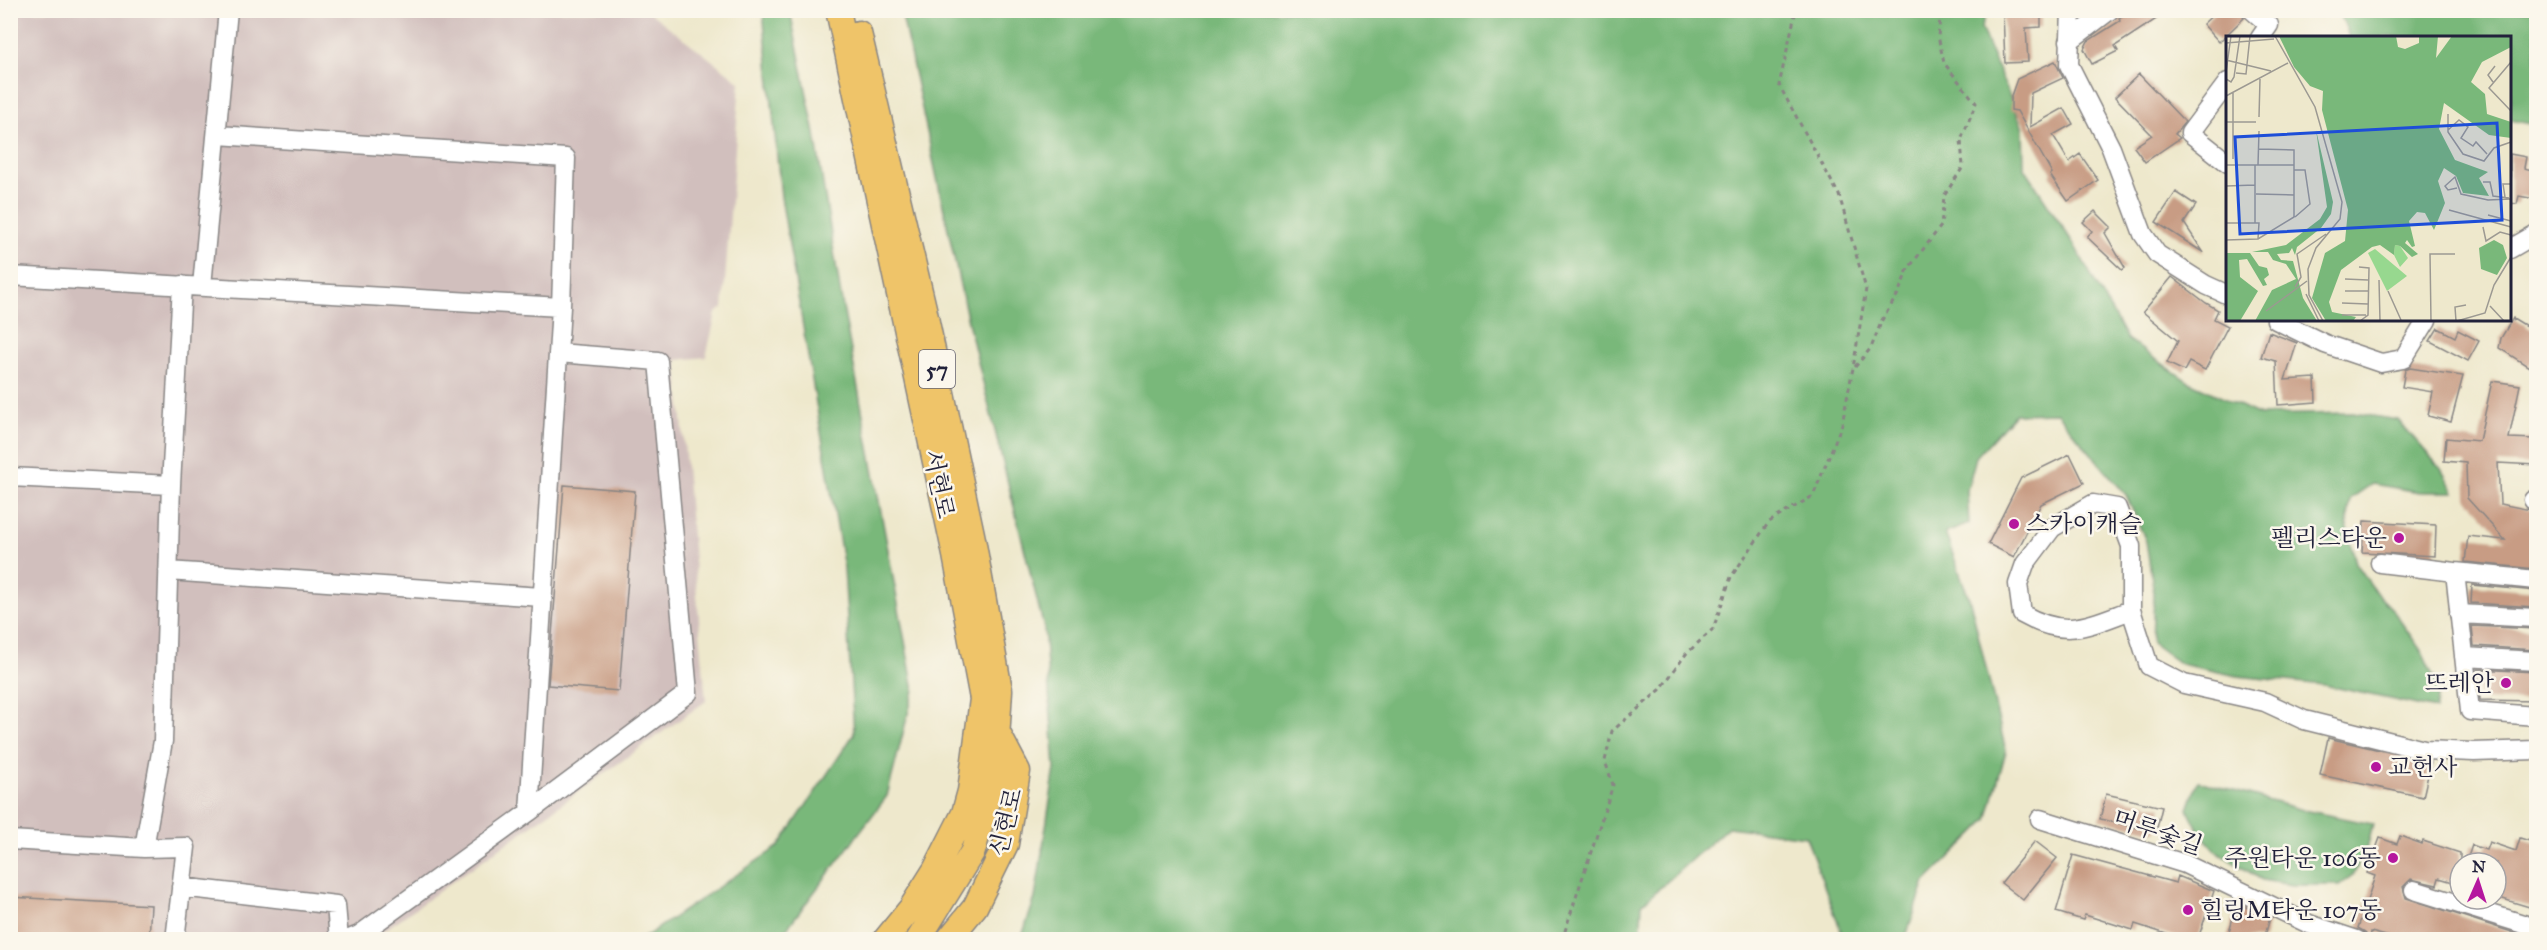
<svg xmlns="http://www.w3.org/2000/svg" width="2547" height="950" font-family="'IM FELL Great Primer','Noto Serif KR',serif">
  <rect width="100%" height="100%" fill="#fbf7ec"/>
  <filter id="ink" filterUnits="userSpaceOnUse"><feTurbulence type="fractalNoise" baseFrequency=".0167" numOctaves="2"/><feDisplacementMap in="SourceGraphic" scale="12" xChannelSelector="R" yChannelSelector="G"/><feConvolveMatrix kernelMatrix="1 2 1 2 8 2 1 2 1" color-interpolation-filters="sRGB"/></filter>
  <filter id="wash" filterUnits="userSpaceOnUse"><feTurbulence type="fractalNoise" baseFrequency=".008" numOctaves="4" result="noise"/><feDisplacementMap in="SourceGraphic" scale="24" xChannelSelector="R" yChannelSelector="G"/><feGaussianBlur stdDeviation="1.35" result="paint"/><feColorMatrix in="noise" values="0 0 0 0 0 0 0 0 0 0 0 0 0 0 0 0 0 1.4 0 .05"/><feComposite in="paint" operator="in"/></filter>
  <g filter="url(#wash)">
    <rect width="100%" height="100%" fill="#eee8cc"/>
    <path fill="#d1bfbd" d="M10 11H648L740 82 723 308 716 313 706 357 677 360 706 701 372 939H11Z"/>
    <path fill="#79b87a" stroke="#4e6d5a" stroke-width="1.5" d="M763 11H790L815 134 842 302 914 690 887 796 788 927 772 939H642L779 846 854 734 844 568 781 197Z
      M901 11H1987L1981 28 2023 128 2024 168 2073 243 2127 339 2189 382 2260 415 2353 413 2398 420 2441 469 2454 492H2420L2372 484 2350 499 2347 528 2356 563 2377 594 2392 609 2422 652 2438 687 2436 709 2324 685 2237 676 2181 664 2152 643 2154 593 2146 541 2126 495 2057 413 2015 414 1976 457 1967 490 1969 524 1945 533 1970 601 2006 751 1987 820 1925 882 1905 939H1844L1806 837 1728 827 1642 904 1640 939H1021L1035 898 1055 768 1044 628 968 322Z
      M2339 11H2536V125L2510 120V38L2349 37Z
      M2198 781 2303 810 2373 824 2369 841 2354 874 2339 885H2292L2262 880 2216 851 2200 833 2188 809Z"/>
    <g id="blocks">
      <path fill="#c89c84" d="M2131 10H2170L2115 46 2118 51 2092 64 2084 49 2088 41 2120 21 2119 18Z
        M2218 10H2241L2244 18 2219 42 2203 24Z
        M2041 12V27L2026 28 2028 62 2005 63 2003 13Z
        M2055 61 2063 78 2031 93 2030 127 2064 108 2073 124 2053 135 2069 162 2080 154 2098 180 2068 201 2050 175 2052 173 2017 111 2011 110V96L2017 79Z
        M2139 74 2185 122 2175 134 2180 138 2145 162 2134 147 2152 135 2115 97Z
        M2510 154 2526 157 2524 168 2536 171V199L2519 196 2517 204 2510 203Z
        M2176 192 2196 205 2184 223 2204 253 2156 222Z
        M2095 211 2111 227 2105 233 2125 268 2122 270 2087 237 2092 231 2083 222Z
        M2172 277 2206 303 2218 310 2214 319 2228 326 2205 370 2189 362 2184 371 2167 363 2178 341 2143 312Z
        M2513 318 2536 332V356L2529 367 2499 348 2501 338Z
        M2438 328 2455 337 2458 330 2479 341 2468 361 2430 341Z
        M2269 332 2297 343 2285 380 2315 378 2316 402 2278 405 2276 361 2261 357Z
        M2410 368 2463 376 2451 422 2428 416 2433 392 2402 387 2405 370Z
        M2492 381 2520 385 2509 438 2536 439V465L2498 463 2500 504 2536 511V569L2465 562 2468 536 2505 540 2467 498 2466 463 2444 461 2446 438 2479 441Z
        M2070 454 2084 483 2041 504 2014 557 1988 544 2021 478Z
        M564 485 635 491 619 691 548 685Z
        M2364 521 2436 525 2435 556 2362 552Z
        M2472 585 2536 591V607L2471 603Z
        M2472 626 2536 629V650L2474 646Z
        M2477 669 2536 672V701L2480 700Z
        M2328 738 2431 762 2423 797 2320 775Z
        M2106 794 2162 807 2156 832 2100 819Z
        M2400 836 2422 844 2423 841 2460 853V884L2439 878 2437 885 2411 879 2403 887 2406 898 2527 937V939H2397L2371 932 2370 939H2368L2365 932 2358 928 2375 876 2367 873 2380 838 2397 844Z
        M2520 838 2536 843V909L2496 897V863H2466L2472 845 2486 850 2489 842 2516 851Z
        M2035 841 2057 858 2023 900 2001 883Z
        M2073 855 2176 883 2178 876 2214 891 2198 939H2182L2135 924 2133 930 2085 915 2083 920 2056 912Z
        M10 897 151 905 149 939H10Z
        M2237 903 2270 918 2264 939H2227Z"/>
    </g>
  </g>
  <g filter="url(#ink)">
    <use href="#blocks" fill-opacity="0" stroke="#888584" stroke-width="1.5"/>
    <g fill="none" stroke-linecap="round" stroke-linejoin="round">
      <g stroke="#888584" stroke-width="21">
        <path id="minor" d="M2071 10 2069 65 2111 148 2143 234 2157 254 2206 285 2228 295
          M2252 10 2269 25 2260 38
          M2069 41 2110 10
          M2228 82 2190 133 2228 163
          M218 135 566 158 561 307
          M2510 249 2536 234
          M10 276 561 307 529 812 359 935 347 940
          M202 286 228 10
          M2276 320 2325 344 2381 363 2403 359 2427 320
          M10 477 171 485
          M2533 500H2536
          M2380 563 2455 572 2470 711 2536 716
          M168 571 542 597
          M2455 572 2536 580
          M2131 610C2087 626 2066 639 2022 614L2018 584 2025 564 2052 528 2093 504 2117 508 2131 546V610L2149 666 2184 684 2265 702 2304 720 2424 750 2474 752 2536 750
          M2459 614 2536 618
          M2464 657 2536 661
          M529 812 688 693 658 361 558 353
          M2040 819 2185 864 2309 924 2357 940
          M10 840 144 848 186 847 175 940
          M144 848 163 741 171 485 182 285
          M181 887 336 905 339 940
          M2414 890 2536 928"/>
      </g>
      <g stroke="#888584" stroke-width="27">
        <path id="major" d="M838 10 955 555 982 699 970 791 964 813 935 870 911 908 885 940
          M859 33 924 308 973 539 1000 690 995 773 973 851 918 940
          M948 940 975 907 1006 844 1018 771 998 733"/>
      </g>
      <path stroke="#888584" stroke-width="3" stroke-dasharray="4.5 4.5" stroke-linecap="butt" d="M1855 367 1871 348 1882 320 1898 294 1908 269 1941 226 1944 196 1963 167 1961 140 1976 103 1944 63 1938 36 1941 10
        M1562 940 1613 785 1605 761 1612 731 1660 690 1686 654 1713 629 1731 577 1769 522 1813 496 1842 424 1853 368 1866 289 1839 195 1779 85 1796 10"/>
      <use href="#minor" stroke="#fff" stroke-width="18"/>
      <use href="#major" stroke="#efc469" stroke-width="24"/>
    </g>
  </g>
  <g fill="#b5179e" stroke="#fbf7ec" stroke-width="2">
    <circle cx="2014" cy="524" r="6"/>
    <circle cx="2399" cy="538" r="6"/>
    <circle cx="2506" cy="683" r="6"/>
    <circle cx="2376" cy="767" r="6"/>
    <circle cx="2393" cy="858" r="6"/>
    <circle cx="2188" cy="910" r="6"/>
  </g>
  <g text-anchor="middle" stroke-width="5" stroke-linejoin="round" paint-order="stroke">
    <rect fill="#fbf7ec" stroke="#636270" stroke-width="1.5" x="919" y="350" width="36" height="38" rx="4.5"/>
    <g font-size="22" font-weight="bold" fill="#22223b">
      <text x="937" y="377">57</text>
    </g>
    <g font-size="24" fill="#22223b" stroke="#fbf7ec">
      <text transform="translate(939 484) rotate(78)" y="8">서현로</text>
      <text transform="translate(1006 822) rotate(-76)" y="8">신현로</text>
      <text transform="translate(2158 832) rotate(19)" y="8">머루숯길</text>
    </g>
    <g font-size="24" fill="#22223b" stroke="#fbf7ec" text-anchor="start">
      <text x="2026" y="532">스카이캐슬</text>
      <text x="2387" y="546" text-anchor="end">펠리스타운</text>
      <text x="2494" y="691" text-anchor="end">뜨레안</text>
      <text x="2388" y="775">교헌사</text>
      <text x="2381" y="866" text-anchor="end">주원타운 106동</text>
      <text x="2200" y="918">힐링M타운 107동</text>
    </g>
  </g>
  <g transform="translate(2226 36)">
    <rect width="285" height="285" fill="#eee8cc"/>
    <path d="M169 209 174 210 182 222 174 231 168 219ZM149 213 181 240 161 255 142 217Z" fill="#97d88f"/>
    <path d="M53 0H170L172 11 179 13 193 7V0H212L210 22 226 0H285V11L256 26 245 46 259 58 261 78 285 86V102L263 99 218 67 213 93 229 124 262 136 253 142 263 160 237 157 230 140 218 132 212 145 219 167 208 194 199 177 191 176 183 185 189 210 186 211 181 204 179 207 192 218 186 221 174 210 169 209 168 219 154 209 146 211 115 234 103 266 106 276 130 281 127 285H100L86 262 99 217 119 205 122 174 96 74 97 55 84 50 68 31ZM90 94 107 166 105 178 95 192 71 211 69 219 66 212 63 217 51 218 55 224 67 225 77 262 91 285H29L46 254 70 243 60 228 47 224 42 216H26L60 209 94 183 101 171ZM268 204 277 209 281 222 271 239 255 233 253 212ZM0 217H24L33 230 41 232 43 239 38 243 41 249 37 250 21 223 13 224 14 241 32 255 14 285H0Z" fill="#79b87a"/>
    <path fill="none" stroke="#9c9992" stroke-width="1.5" d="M49 0 89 71 116 166 114 183 90 212 82 233 83 259 97 285M0 7 48 3M0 24 45 35M285 26 263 52 285 75M0 36 5 0M10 37 20 38 24 0M0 43 5 46 8 41 14 0M267 46 262 39 269 30M7 56V86H30M0 60 62 27M222 78V96L237 118 258 125 268 112 285 106M33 81 34 43M0 86H7V123M222 94 233 84 242 91 235 102 247 110 250 106 261 118M32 113 68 114V129M0 129H68V181L32 203 0 204M32 129 33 95M68 134H79L84 168 69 181M257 146H264L267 160 283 162M0 150 29 149M231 152 222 154 219 150 229 141 235 158 262 164 285 163M30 158 68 159M279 161 277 148H285M223 174 285 191M262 179 285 185M0 187H33L32 203M29 187V129M257 191 260 205 274 196 285 199M133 231 143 232 142 279 134 285M119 243 142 244M153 244 154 285M69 251 75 241 71 218 100 198M119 255H142M162 255 175 284M80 258 93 285M116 267 142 268M264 270 278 285M40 275 81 245M116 279H140M171 285H203M205 285 204 218H229M230 285 229 271 240 269M231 285 259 277 268 249 285 221"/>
    <path fill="#1d4ed8" fill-opacity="0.15" stroke="#1d4ed8" stroke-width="3" d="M271 87 276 184 14 198 9 101Z"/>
    <rect width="285" height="285" fill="none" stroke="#22223b" stroke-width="3"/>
  </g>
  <rect width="2547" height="950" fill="none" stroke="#fbf7ec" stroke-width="36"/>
  <g transform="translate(2478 881) rotate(3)"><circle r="28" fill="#fbf7ec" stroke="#a4a2a5" stroke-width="1.5"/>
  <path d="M0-4.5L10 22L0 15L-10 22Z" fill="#b5179e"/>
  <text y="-9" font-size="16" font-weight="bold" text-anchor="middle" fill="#22223b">N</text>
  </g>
</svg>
